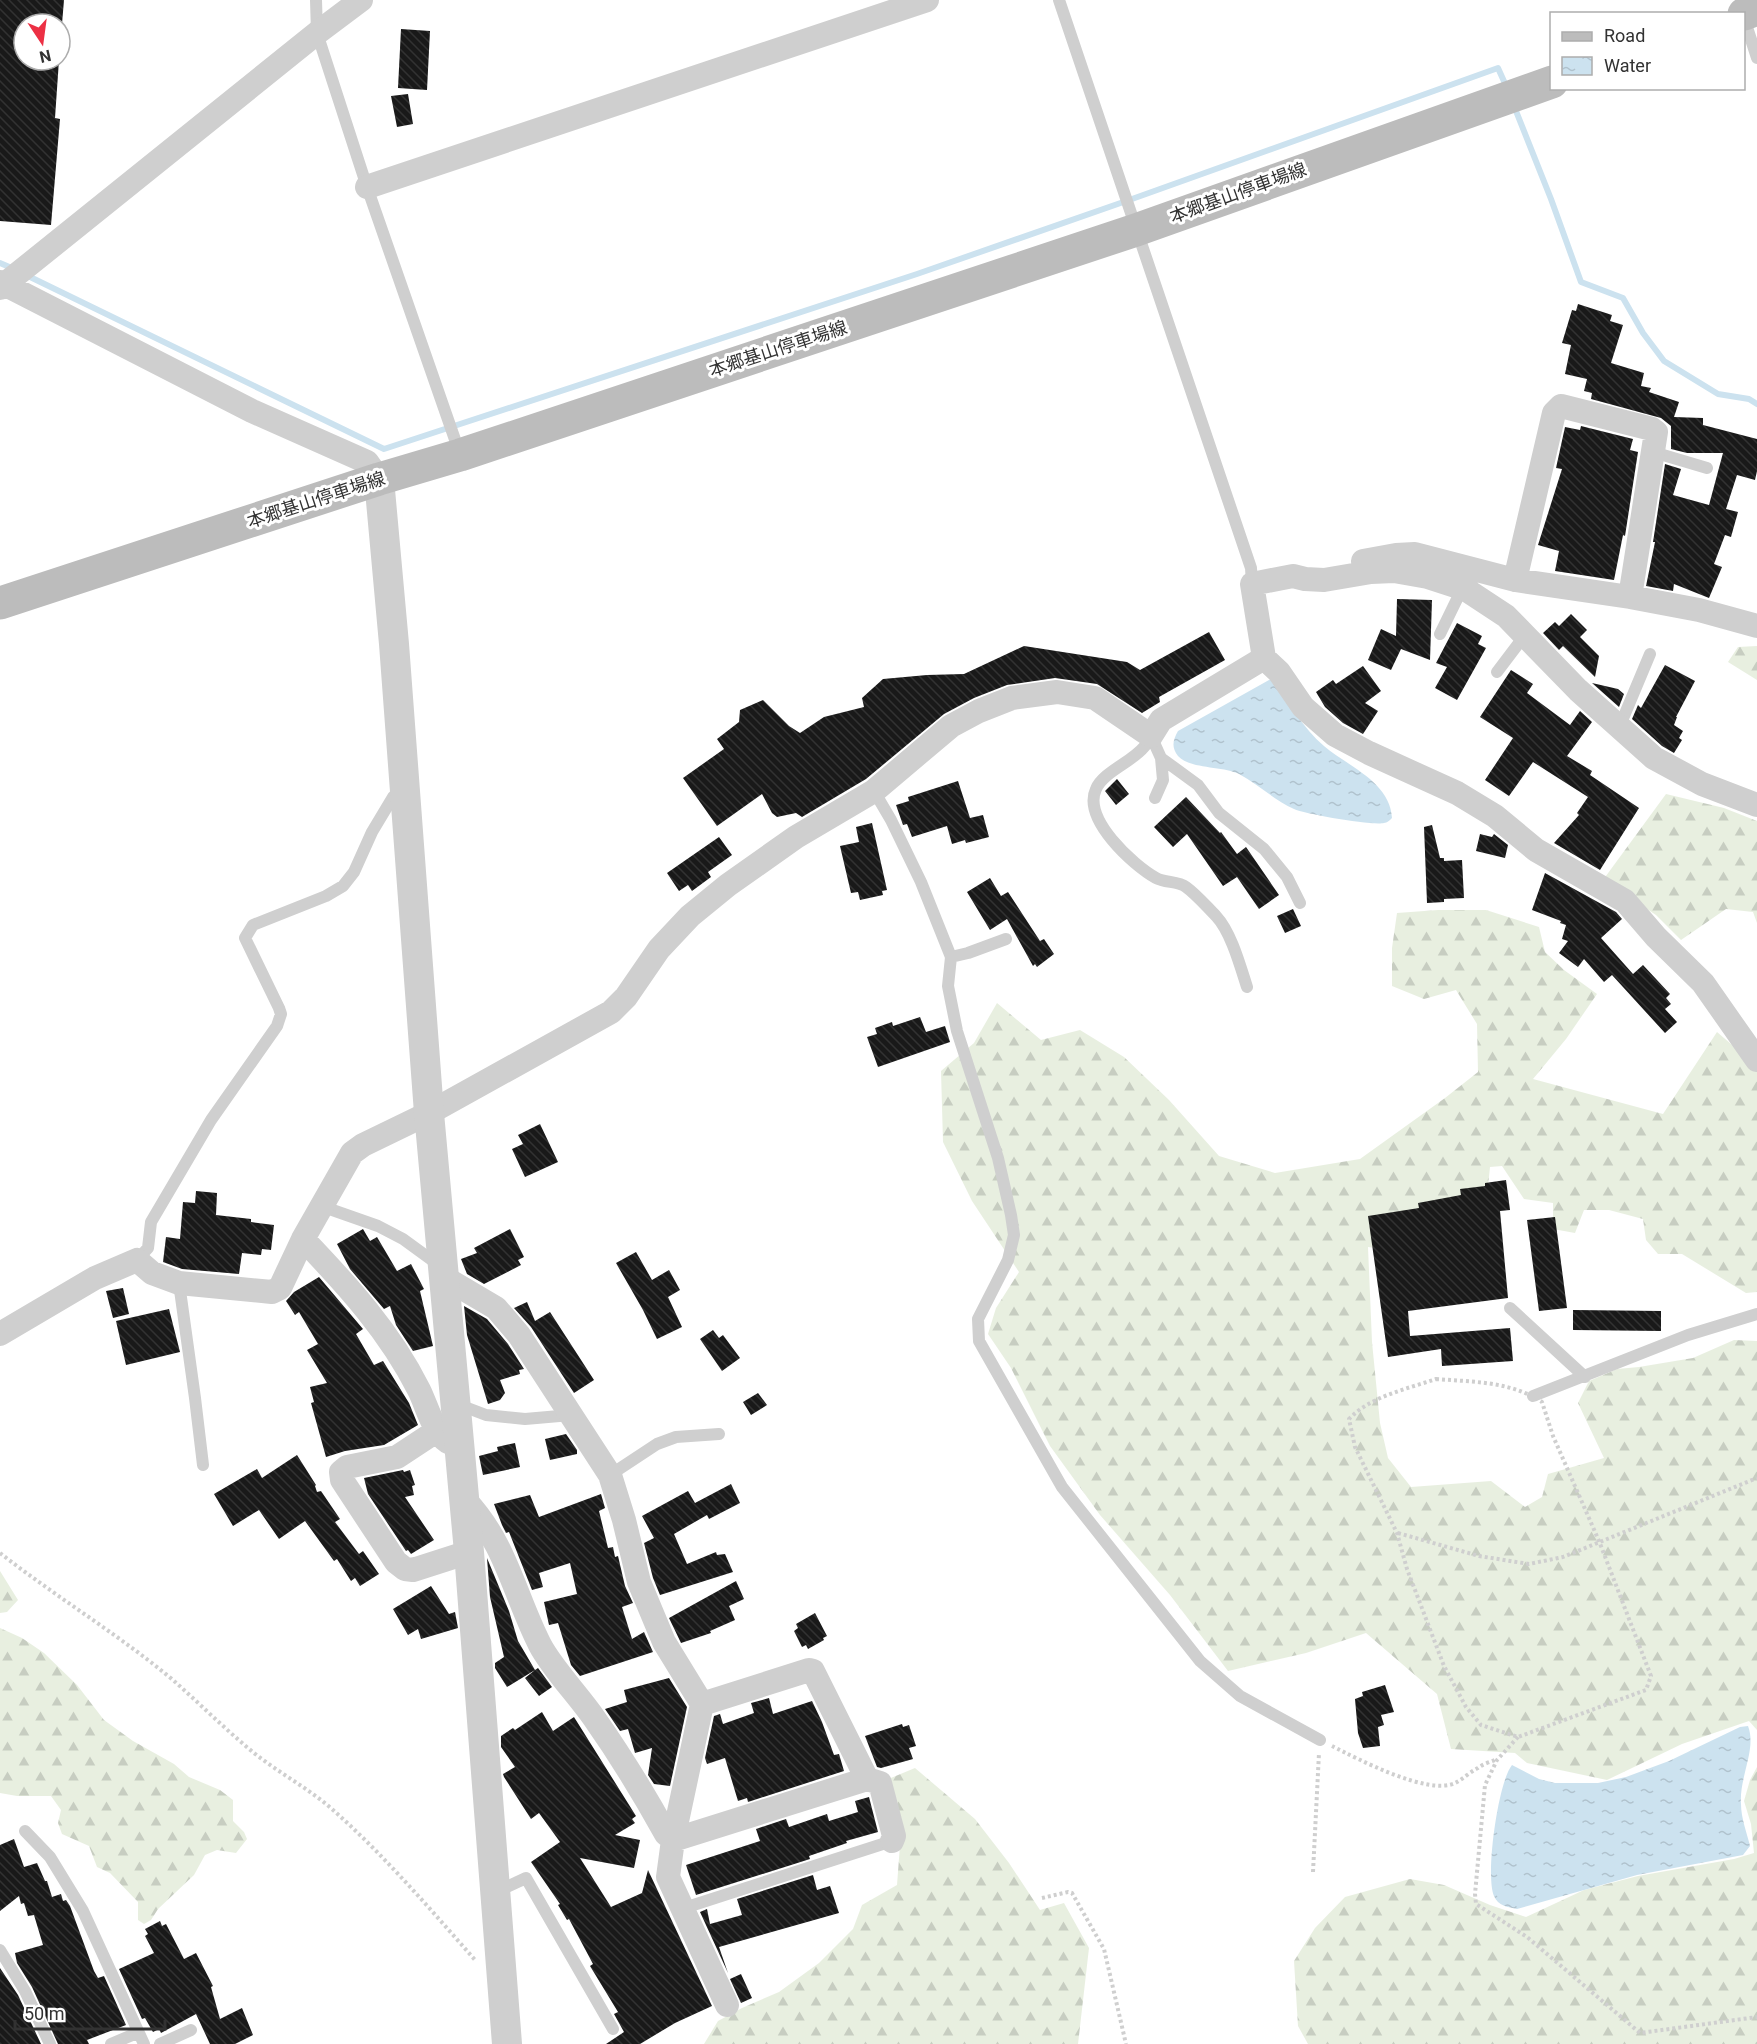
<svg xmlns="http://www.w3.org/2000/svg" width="1757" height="2044" font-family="Roboto,'Noto Sans JP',sans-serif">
  <defs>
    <pattern id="forest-firs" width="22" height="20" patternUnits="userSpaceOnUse" patternTransform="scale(1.5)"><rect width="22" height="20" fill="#e8efe0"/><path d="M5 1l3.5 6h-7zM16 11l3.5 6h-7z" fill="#c7cdc1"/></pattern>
    <pattern id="water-ripples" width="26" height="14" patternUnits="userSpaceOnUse" patternTransform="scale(1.5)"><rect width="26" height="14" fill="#cce2ef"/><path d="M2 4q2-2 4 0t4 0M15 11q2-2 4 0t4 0" fill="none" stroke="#b0c2cd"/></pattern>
    <pattern id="building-back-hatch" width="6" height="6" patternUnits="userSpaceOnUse" patternTransform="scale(1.5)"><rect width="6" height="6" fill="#191919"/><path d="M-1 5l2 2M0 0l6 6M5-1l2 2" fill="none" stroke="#323232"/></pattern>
  </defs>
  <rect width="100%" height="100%" fill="#fff"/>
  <path fill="url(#forest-firs)" d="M1757 646V680L1728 662 1738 647Z
    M1666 794 1724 808 1757 821V923L1753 912 1726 909 1681 940 1656 915 1603 880Z
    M1438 910H1486L1539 927 1545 952 1564 970 1597 994 1566 1039 1533 1079 1663 1114 1717 1032 1745 1056 1757 1071V1292L1746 1293 1682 1254H1658L1646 1240 1643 1219 1609 1210H1584L1575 1233 1553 1229V1203L1524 1199 1502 1166 1490 1167 1488 1186 1424 1255 1368 1247 1372 1342 1380 1423 1388 1458 1411 1487 1491 1481 1525 1507 1542 1497 1548 1474 1604 1458 1578 1403 1589 1381 1617 1369 1639 1367 1693 1358 1734 1340 1757 1341V1730L1749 1721 1682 1744 1607 1780 1527 1763 1515 1753 1451 1749 1437 1694 1366 1633 1306 1653 1228 1671 1170 1595 1100 1515 1050 1446 1011 1368 988 1334 996 1308 1019 1272 972 1201 943 1142 941 1071 974 1043 997 1003 1041 1040 1080 1030 1124 1057 1169 1100 1219 1156 1275 1173 1360 1159 1445 1098 1478 1072 1477 1024 1456 990 1424 999 1392 986V948L1397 913Z
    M0 1571 18 1600 7 1612 0 1613Z
    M0 1628 22 1638 44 1653 77 1685 104 1720 133 1741 174 1764 189 1777 220 1790 233 1800V1821L244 1832 247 1839 236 1853 217 1850 205 1855 194 1875 158 1909 151 1920 144 1924 138 1920V1902L110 1873 97 1867 89 1846 62 1834 58 1823 61 1810 51 1796H17L0 1793Z
    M1757 1767V2044H1308L1298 2026 1294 1961 1315 1928 1345 1897 1410 1879 1444 1885 1490 1905 1526 1917 1584 1890 1638 1876 1734 1859 1754 1853 1751 1824 1744 1801 1750 1780Z
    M915 1768 975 1819 1009 1863 1040 1910 1064 1903 1089 1948 1078 2044H704L718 2021 742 2008 779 1992 819 1963 853 1929 862 1905 897 1885 900 1845 886 1780Z"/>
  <path fill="url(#water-ripples)" d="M1273 679C1288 702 1303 728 1324 746 1349 767 1390 782 1392 818 1390 820 1387 823 1384 823 1373 826 1305 814 1294 809 1274 800 1258 784 1239 774 1223 766 1189 769 1178 756 1171 747 1173 740 1178 731L1269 680Z
    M1748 1726C1757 1749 1739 1777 1741 1804 1741 1818 1747 1833 1750 1846L1743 1855 1637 1875 1517 1909C1508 1907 1498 1906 1494 1896 1485 1876 1498 1782 1512 1765L1539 1779 1555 1783H1598L1626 1777 1669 1761 1740 1727Z"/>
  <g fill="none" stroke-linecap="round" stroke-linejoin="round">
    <path stroke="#cce2ef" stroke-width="6" d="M1514 106 1551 199 1581 282 1623 298 1643 333 1664 361 1718 394 1749 399 1757 404
      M0 263 14 269
      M26 275 384 449 917 274 1132 199 1498 68 1507 88"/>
  </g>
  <path fill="url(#building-back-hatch)" d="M0 0H64L62 24H24L22 60H59L55 118 60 119 51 225 0 221Z
    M401 29 430 31 427 90 398 88Z
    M408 94 413 124 397 127 391 96Z
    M1578 304 1612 315 1610 321 1623 325 1611 363 1644 373 1641 386 1651 388 1649 392 1679 402 1674 417 1703 418V425L1757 439V471L1755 480 1737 475 1726 509 1738 512 1731 537 1725 535 1714 564 1722 567 1709 598 1674 584 1673 591 1646 586 1655 542H1653L1665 464 1681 469 1673 495 1709 505 1723 453H1687L1671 449V426L1661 418 1591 399 1592 393 1584 391 1587 379 1565 374 1571 345 1562 343 1572 310 1576 311Z
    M1581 426 1633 439 1630 450 1638 452 1625 536 1623 535 1614 580 1555 571 1559 551 1538 545 1562 469 1556 468 1565 427 1580 430Z
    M1397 599 1432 600 1430 660 1401 649 1391 670 1368 660 1381 629 1396 636Z
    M1571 614 1587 630 1580 637 1599 656 1595 677 1563 646 1559 650 1543 633 1555 622 1559 626Z
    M1457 623 1482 636 1478 644 1486 648 1457 700 1435 688 1447 667 1436 663Z
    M1209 632 1225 660 1159 697 1160 702 1142 713 1097 684 1055 678 1007 685 974 698 944 714 866 779 802 817 796 813 777 817 772 813 762 794 717 826 683 778 724 749 717 739 739 722 740 710 763 700 789 726 800 733 824 717 864 707 862 698 883 679 927 675 964 674 1024 646 1127 662 1140 670Z
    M1665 665 1695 681 1676 717H1677L1674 725 1683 731 1679 738 1682 740 1674 753 1662 746 1632 719 1638 705 1641 708Z
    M1363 666 1381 691 1365 703 1378 711 1363 734 1343 723 1325 707 1316 692 1333 680 1336 684Z
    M1511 670 1533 684 1527 693 1570 725 1580 711 1592 722 1567 756 1592 771 1590 775 1639 808 1600 870 1554 843 1579 815 1577 813 1588 797 1533 762 1509 796 1485 780 1513 738 1480 717Z
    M1592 683 1618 689 1624 694 1619 707Z
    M1117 779 1129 794 1116 805 1105 791Z
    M958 781 970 818 983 815 989 837 966 843 965 840 952 844 947 826 912 837 907 824 903 825 896 805 909 801 908 797Z
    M1186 797 1220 833 1221 832 1237 854 1246 847 1279 895 1259 909 1237 877 1223 886 1187 834 1173 847 1154 827Z
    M872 823 887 890 882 891 883 895 860 900 858 892 851 893 840 846 859 842 856 827Z
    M1432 825 1440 858H1444V861L1462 860 1464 898 1444 899V902L1427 903 1424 827Z
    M1480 834 1492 837 1494 834 1508 845 1505 858 1476 851Z
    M719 837 732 855 708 872 711 877 692 891 688 885 679 891 667 873Z
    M1545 873 1616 912 1622 919 1601 938 1633 974 1643 965 1670 994 1666 998 1671 1004 1665 1009 1677 1022 1665 1033 1612 975 1604 982 1584 959 1578 967 1559 953 1568 941 1562 939 1566 925 1560 923 1561 921 1532 910Z
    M990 878 1001 896 1008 892 1040 941 1044 939 1054 954 1037 967 1035 964 1033 966 1007 919 990 930 967 892Z
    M1293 909 1301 926 1285 933 1277 916Z
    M920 1017 926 1032 945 1026 950 1042 878 1067 867 1037 877 1034 875 1028 892 1022 893 1026Z
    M540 1124 558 1162 525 1177 512 1149 523 1144 518 1135Z
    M1506 1180 1510 1210 1500 1211 1508 1298 1408 1311 1410 1336 1510 1328 1513 1361 1442 1366 1441 1349 1388 1357 1368 1216 1419 1208 1418 1203 1461 1195 1460 1189 1485 1186V1183Z
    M196 1191 217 1193 216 1215 251 1219V1222L274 1225 271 1250 262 1249 261 1255 242 1253 239 1274 182 1269 163 1262 166 1237 180 1239 183 1202 195 1203Z
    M1555 1217 1567 1308 1539 1311 1527 1220Z
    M363 1229 370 1241 377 1237 397 1271 411 1264 424 1289 420 1291 433 1346 413 1351 396 1325 390 1306 384 1309 350 1269 337 1244Z
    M510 1229 524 1257 518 1260 521 1265 484 1284 467 1274 461 1259 477 1253 474 1248Z
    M636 1252 652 1280 669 1270 680 1290 668 1297 682 1327 657 1339 643 1310 616 1263Z
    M319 1277 363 1329 356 1334 374 1365 383 1361 409 1403 418 1425 384 1445 345 1451 326 1457 311 1403 314 1402 310 1387 327 1383 307 1350 318 1344 299 1312 295 1315 286 1301 294 1292Z
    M123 1288 129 1314 113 1318 106 1291Z
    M527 1302 535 1321 550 1312 594 1380 574 1393 531 1327 514 1308Z
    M464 1306 487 1319 508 1344 524 1369 519 1370 520 1374 500 1380 505 1393 500 1400 488 1404 467 1335Z
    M169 1309 180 1352 126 1365 116 1321Z
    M1573 1310 1661 1311V1331L1573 1330Z
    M713 1330 719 1338 723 1335 740 1358 722 1371 700 1339Z
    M758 1393 767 1405 751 1415 743 1402Z
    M566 1434 577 1450V1454L550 1460 545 1439Z
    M515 1443 520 1467 483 1475 479 1456 498 1451 497 1447Z
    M297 1455 316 1485 315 1486 317 1492 321 1491 340 1519 335 1522 359 1554 363 1551 379 1574 360 1586 355 1578 351 1581 337 1559 334 1561 305 1521 279 1539 259 1510 233 1526 214 1494 257 1469 262 1478Z
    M403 1470 404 1472 410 1470 415 1485 412 1486 414 1495 405 1497 434 1540 411 1554 408 1550 406 1551 368 1494 364 1478Z
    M731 1484 740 1503 709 1519 707 1515 674 1534 687 1564 716 1552 717 1555 725 1554 733 1572 660 1595 653 1578 644 1543 654 1538 642 1516 688 1491 695 1503Z
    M601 1494 605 1508 599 1511 608 1548 613 1547 615 1557 618 1556 625 1586 633 1603 622 1607 632 1639 644 1632 653 1652 580 1676 571 1665 558 1623 549 1625 544 1602 577 1594 570 1563 539 1573 543 1587 532 1590 509 1532 506 1533 502 1525 494 1504 530 1495 539 1517Z
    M487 1558 509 1611 518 1641 535 1670 538 1668 552 1687 539 1696 525 1678 535 1670 507 1687 495 1668V1663L504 1657 490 1597Z
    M736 1581 744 1599 729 1606 735 1620 710 1631 711 1633 681 1643 669 1618Z
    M431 1586 449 1614 455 1612 458 1628 421 1639 418 1629 408 1635 393 1609Z
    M815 1613 827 1636 823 1638 824 1640 808 1649 806 1645 802 1647 794 1631 798 1628 796 1624Z
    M669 1678 687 1707 670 1786 654 1784 648 1775 652 1748 635 1753 628 1729 620 1731 605 1709 627 1702 624 1690Z
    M1385 1685 1394 1712 1381 1715 1384 1725 1378 1727 1380 1746 1363 1748 1358 1733 1355 1699 1363 1696 1362 1692Z
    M769 1698 773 1714 812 1701 822 1722 834 1755 839 1754 844 1771 748 1802 747 1798 738 1801 725 1758 707 1764 705 1758 714 1716 720 1714 723 1724 754 1713 751 1703Z
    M542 1712 553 1731 574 1717 636 1816 632 1819 635 1823 615 1835 640 1840 634 1868 580 1858 611 1907 642 1893 648 1870 712 2006 675 2023 640 2044H606L624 2032 614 2014 618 2012 590 1966 593 1964 569 1919 567 1920 558 1905 560 1904 531 1862 560 1842 539 1813 531 1819 504 1777 503 1774 515 1767 501 1747V1736L513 1728 515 1730Z
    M902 1724 903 1727 909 1725 916 1746 909 1748 913 1759 881 1768 877 1767 865 1736Z
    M869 1797 878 1832 846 1841 847 1843 809 1856 810 1859 696 1895 686 1865 760 1841 756 1829 786 1819 789 1827 827 1814 829 1821 858 1812 855 1801Z
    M14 1839 24 1867 37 1863 45 1881H47L52 1897 61 1894 63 1901 66 1900 70 1906 94 1971 98 1978 104 1976 126 2025 87 2040 89 2044H58L32 1987 17 1963 15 1953 43 1945 34 1915 28 1916 24 1903 21 1904 19 1896 0 1911V1845Z
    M813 1875 817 1890 830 1886 839 1913 719 1947 728 1973 700 1912 707 1909 710 1924 742 1915 737 1899Z
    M160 1921 162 1926 166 1924 184 1959 196 1953 213 1986 211 1987 220 2019 242 2008 253 2035 235 2044H210L196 2014 161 2033 159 2029 153 2032 145 2018 142 2019 119 1969 154 1953 145 1936 148 1934 145 1929Z
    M0 1968 18 1995 41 2044H0Z
    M741 1974 752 1998 741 2003 730 1979Z"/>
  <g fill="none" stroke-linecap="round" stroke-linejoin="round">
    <path stroke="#cfcfcf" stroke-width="4" stroke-dasharray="3 3" stroke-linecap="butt" d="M1436 1379C1473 1382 1510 1381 1542 1402L1553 1436 1599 1541 1651 1676 1646 1690 1518 1737 1481 1725 1466 1707 1444 1666 1407 1569 1397 1533 1355 1447 1349 1419C1371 1396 1407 1389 1436 1379Z
      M1398 1533 1479 1556 1529 1564 1563 1557 1757 1478
      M0 1553C56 1597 118 1634 173 1680 200 1704 226 1730 254 1753 279 1773 308 1788 332 1809 384 1855 430 1909 476 1961
      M1518 1737 1497 1760 1485 1785 1475 1894 1476 1904 1527 1937 1640 2033 1757 2017
      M1332 1746C1358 1759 1428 1796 1455 1783 1463 1779 1470 1772 1478 1768 1483 1764 1490 1762 1495 1760
      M1313 1872 1319 1753
      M1042 1898 1068 1892 1072 1893 1104 1949 1126 2044"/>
    <path stroke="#cfcfcf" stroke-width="12" d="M316 0 317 33 367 187 460 454
      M1059 0 1251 568 1252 584
      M1744 18 1757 58
      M1653 452 1707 468
      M1440 634 1458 597 1465 589
      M1497 672 1525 635
      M1619 728 1650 654
      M1151 736C1149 739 1147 744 1144 747 1132 762 1103 772 1096 789 1082 819 1133 865 1156 878 1165 883 1178 881 1186 887 1197 895 1206 906 1216 916 1231 932 1240 965 1247 987
      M1151 736 1161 758 1198 785 1219 813 1264 849 1287 877 1300 903
      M874 791 891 820 921 882 951 957 948 986 957 1031 998 1158 1011 1215 1014 1235 1008 1260 978 1319 979 1341 1062 1487 1200 1661 1240 1696 1320 1740
      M1155 798 1163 780 1161 758
      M951 957 968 953 1006 939
      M321 1206 378 1226 403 1239 440 1266
      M137 1260 148 1248 151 1222 211 1120 277 1026 281 1014 279 1008 245 938 253 925 326 896 343 886 354 872 372 832 393 797 401 789
      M179 1283 195 1398 203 1465
      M1510 1308 1585 1377
      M1533 1396 1688 1335 1757 1314
      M457 1404 486 1415 525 1419 571 1415
      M610 1475 657 1444 676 1437 719 1434
      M25 1831 50 1857 83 1911 144 2044
      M496 1892 526 1878 613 2029
      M681 1909 892 1841
      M0 1950 25 1991 50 2044
      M111 2044 137 2033
      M160 2044 191 2030"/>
    <path stroke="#cfcfcf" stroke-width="24" d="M367 187 927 0
      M0 282 252 411 367 462 379 479
      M0 288 317 33 361 0
      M1363 561 1396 555 1415 554 1515 580 1630 597 1699 610 1757 626
      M1515 580 1554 413 1561 406 1652 429 1656 432 1630 597
      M1757 805 1702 784 1654 758 1578 690 1506 616 1465 589 1428 577 1394 571 1371 572 1324 580 1305 579 1293 576 1252 584 1264 658 1279 672 1303 707 1335 735 1369 753 1457 793 1495 816 1536 850 1625 901 1656 937 1703 983 1757 1060
      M303 1239C347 1285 390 1332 419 1390 427 1406 433 1432 448 1442
      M445 1278 496 1308 519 1335 610 1475 624 1520 639 1582 664 1642 702 1704 673 1840 668 1877 727 2005
      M0 1334 95 1278 137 1260 152 1273 179 1283 272 1292 280 1288 303 1239 352 1153 363 1145 429 1113 611 1012 626 997 659 949 690 916 728 885 796 837 874 791 951 726 979 711 1012 698 1057 692 1095 698 1151 736 1161 720 1264 658
      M438 1430 397 1457 347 1467 341 1472 342 1480 396 1562 405 1569 413 1570 469 1552
      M465 1500C506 1543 514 1594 540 1645 552 1668 578 1695 594 1718 620 1755 644 1794 666 1834L673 1840 867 1779
      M702 1704 809 1670 813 1671 867 1779 880 1783 894 1836 892 1841"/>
    <path stroke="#cfcfcf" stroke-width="30" d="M379 479 394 644 429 1113 469 1552 507 2044"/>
    <path stroke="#bcbcbc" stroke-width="33" d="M1744 14 1757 9
      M0 603 379 479 460 455 1136 230 1552 82"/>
  </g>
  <g text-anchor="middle" stroke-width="6" stroke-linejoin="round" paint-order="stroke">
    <g font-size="18" fill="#323232" stroke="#fff">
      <text transform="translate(1238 193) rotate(-20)" y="6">本郷基山停車場線</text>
      <text transform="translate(778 349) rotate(-18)" y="6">本郷基山停車場線</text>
      <text transform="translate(316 500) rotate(-18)" y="6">本郷基山停車場線</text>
    </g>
  </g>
  <rect x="1550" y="12" width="195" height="78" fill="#ffffff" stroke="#adadad" stroke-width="1.5"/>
  <rect x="1562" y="32" width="30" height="9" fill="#bcbcbc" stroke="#adadad" stroke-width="1.5"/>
  <text x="1604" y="42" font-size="18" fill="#323232">Road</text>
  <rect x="1562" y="57" width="30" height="18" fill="url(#water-ripples)" stroke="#adadad" stroke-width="1.5"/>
  <text x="1604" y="72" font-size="18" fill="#323232">Water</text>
  <g transform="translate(42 42) rotate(167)"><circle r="28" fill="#ffffff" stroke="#adadad" stroke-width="1.5"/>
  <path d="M0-4.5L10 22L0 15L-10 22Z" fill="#ec3044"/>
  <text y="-9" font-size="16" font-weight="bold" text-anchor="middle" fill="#323232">N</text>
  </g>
  <path d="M15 2020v9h150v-9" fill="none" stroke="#323232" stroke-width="3"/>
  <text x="24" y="2020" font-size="18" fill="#323232" stroke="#ffffff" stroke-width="4.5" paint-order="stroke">50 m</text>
</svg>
